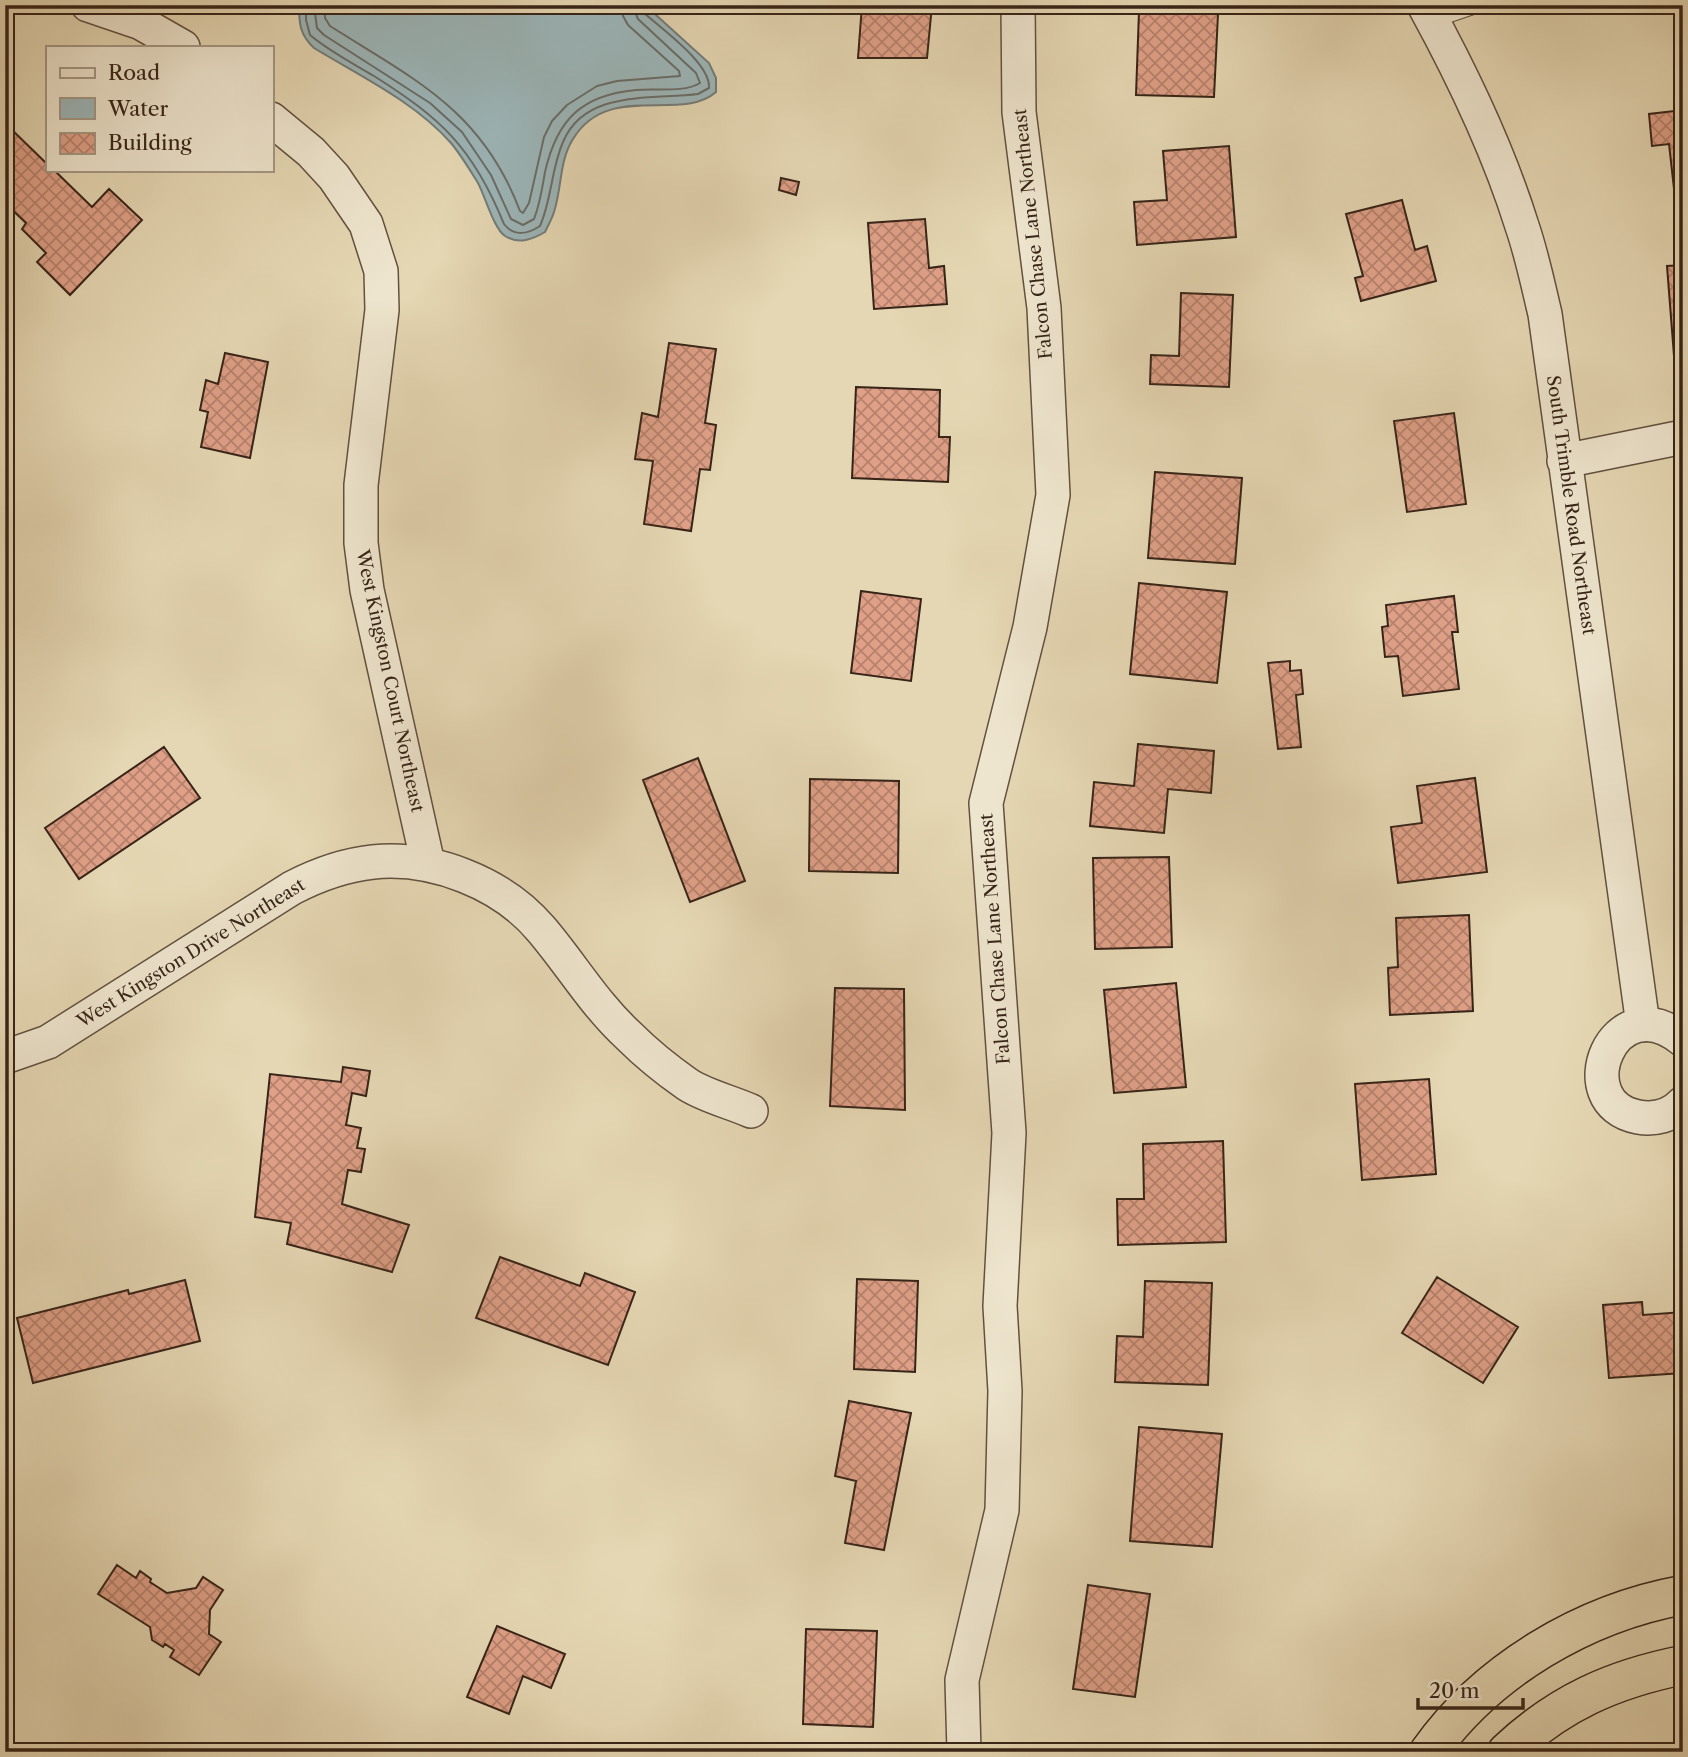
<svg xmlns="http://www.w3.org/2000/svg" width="1688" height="1757" font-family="'Libre Caslon Text',serif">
  <defs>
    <pattern id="forest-crowns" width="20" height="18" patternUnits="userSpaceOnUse" patternTransform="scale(1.75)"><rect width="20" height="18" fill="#bdbc87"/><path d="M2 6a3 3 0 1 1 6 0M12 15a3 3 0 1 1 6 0" fill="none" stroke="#a3a174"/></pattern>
    <pattern id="building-cross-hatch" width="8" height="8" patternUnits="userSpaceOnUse" patternTransform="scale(1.75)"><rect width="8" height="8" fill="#dfa087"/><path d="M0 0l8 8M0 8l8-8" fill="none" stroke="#b6826d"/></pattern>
  </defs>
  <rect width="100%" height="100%" fill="#e5d7b3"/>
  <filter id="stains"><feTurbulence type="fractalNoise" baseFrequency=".00286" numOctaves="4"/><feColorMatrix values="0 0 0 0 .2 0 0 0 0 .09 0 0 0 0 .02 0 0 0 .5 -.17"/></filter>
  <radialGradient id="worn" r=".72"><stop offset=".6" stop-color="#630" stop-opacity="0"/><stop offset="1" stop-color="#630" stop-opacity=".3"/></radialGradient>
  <path fill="url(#forest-crowns)" stroke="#7a7050" stroke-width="2" d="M1683 1742V1752H1614V1751Z"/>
  <path fill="#9cb6b9" stroke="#747c79" stroke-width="2" d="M299 5H645L709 63 716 78V92C681 123 608 81 573 139 559 161 562 188 554 212 552 219 548 225 545 232 533 239 519 245 505 236 494 229 485 196 478 183 470 170 461 155 451 143 415 102 360 76 314 48 300 35 299 24 299 5Z"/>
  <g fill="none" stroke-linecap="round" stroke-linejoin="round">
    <path stroke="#6a6d68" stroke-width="2" d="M306 5V20L310 35C329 51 352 63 374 76 442 119 473 148 504 224 514 237 528 234 540 226 552 199 551 169 563 142 585 89 652 100 698 94L709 88C711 64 662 29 644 13L641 5
      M314 5 317 28 324 35 430 103 462 132 491 175 511 219 523 225 534 219C540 204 542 189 545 172 557 119 582 95 636 90 655 88 684 93 700 83L696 73 638 19 632 5
      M325 5V18L330 26C415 80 482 110 520 211L523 213 529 203 544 137 552 121 567 105 597 86 617 81 680 76 679 71 628 25 623 16 622 5"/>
  </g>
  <path fill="url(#building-cross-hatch)" stroke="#372418" stroke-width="2" d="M862 5H932L927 58H858Z
    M1139 11 1218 14 1214 97 1136 95Z
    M1683 110V197L1675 198 1669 144 1652 146 1649 114Z
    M7 125 47 164V170H54L92 207 109 189 142 220 70 295 37 262 46 253 22 229 26 223 5 203V127Z
    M1229 146 1236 237 1137 245 1134 202 1167 200 1163 151Z
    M781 178 799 182 796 195 779 190Z
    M1402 200 1415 250 1427 246 1436 281 1361 301 1355 278 1363 276 1346 214Z
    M925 219 929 268 944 266 947 304 874 309 868 223Z
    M1683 265V356H1674L1667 266Z
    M1181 293 1233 295 1229 387 1150 384 1151 355 1179 356Z
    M669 343 716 349 705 423 716 425 710 470 700 469 691 531 644 524 653 461 635 459 642 413 658 417Z
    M225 353 268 362 250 458 201 447 208 412 200 410 206 380 218 384Z
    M856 387 940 390 939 437H950L948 482 852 478Z
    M1454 413 1466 504 1407 512 1394 421Z
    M1155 472 1242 478 1235 564 1148 558Z
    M1139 583 1227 592 1217 683 1130 674Z
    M861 591 921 599 911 681 851 673Z
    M1454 596 1458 632H1452L1459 689 1403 696 1398 656 1385 657 1382 627 1388 626 1386 605Z
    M1290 661V671L1301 670 1303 694 1296 695 1301 747 1278 749 1268 663Z
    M1138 744 1214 751 1211 793 1168 789 1164 833 1090 826 1094 782 1134 786Z
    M164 747 200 798 79 879 45 828Z
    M698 758 745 881 690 902 643 780Z
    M1475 778 1487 872 1398 883 1391 827 1422 823 1417 786Z
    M810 779 899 781 898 873 809 871Z
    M1169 857 1172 947 1095 949 1093 858Z
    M1469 915 1473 1011 1390 1015 1388 968 1398 967 1396 918Z
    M1176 983 1186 1087 1114 1093 1104 990Z
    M835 988 904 989 905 1110 830 1106Z
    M343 1067 370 1071 366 1096 352 1093 346 1125 361 1128 357 1148 365 1149 361 1172 348 1170 342 1204 409 1225 392 1272 287 1244 291 1223 255 1217 270 1074 341 1082Z
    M1429 1079 1436 1174 1362 1180 1355 1084Z
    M1223 1141 1226 1242 1118 1245 1117 1199H1144L1143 1144Z
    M500 1257 580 1286 585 1273 635 1292 608 1365 476 1318Z
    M1437 1277 1518 1327 1483 1383 1402 1333Z
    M857 1279 918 1281 915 1372 854 1369Z
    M185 1280 200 1341 33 1383 17 1318 128 1290 129 1294Z
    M1145 1281 1212 1283 1208 1385 1115 1382 1117 1336 1143 1337Z
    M1642 1302 1643 1315 1683 1312V1373L1609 1378 1603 1305Z
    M849 1401 911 1413 884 1550 845 1543 856 1481 835 1476Z
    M1139 1427 1222 1434 1212 1547 1130 1541Z
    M117 1565 136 1578 140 1571 151 1579 150 1582 167 1593 196 1588 203 1577 223 1590 210 1610 209 1634 221 1642 199 1675 170 1657 174 1650 165 1644 163 1647 152 1640 150 1627 98 1594Z
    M1088 1585 1150 1594 1135 1697 1073 1689Z
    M497 1626 565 1654 551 1688 523 1676 509 1714 467 1697Z
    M806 1629 877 1631 873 1727 803 1724Z"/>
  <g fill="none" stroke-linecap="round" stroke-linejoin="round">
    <g stroke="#62513f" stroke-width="18">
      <path id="service" d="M1432 20 1476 5"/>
    </g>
    <g stroke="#62513f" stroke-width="36">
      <path id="minor" d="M88 5 141 23 183 47
        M1424 5C1463 76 1498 149 1522 226 1532 255 1538 285 1545 314L1643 1025
        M271 119 311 152 334 177 366 224 381 271 382 310 361 485V543L367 590 428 864
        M1564 461 1683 437
        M1683 1040C1613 982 1566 1104 1638 1117 1655 1120 1671 1116 1683 1103
        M5 1057 48 1042 292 888C317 875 345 865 373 862 433 856 502 883 541 929 571 964 594 1004 629 1036 646 1053 667 1070 687 1084 705 1096 731 1102 751 1111
        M964 1752 962 1680 1002 1510 1005 1391 1000 1306 1009 1133 986 803 1030 627 1053 495 1044 308 1019 112 1018 5"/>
    </g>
    <g stroke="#372418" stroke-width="41">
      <path id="motorway" d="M1429 1752C1487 1670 1584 1613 1683 1595
        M1507 1752C1559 1703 1613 1679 1683 1665"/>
    </g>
    <use href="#service" stroke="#eee5ce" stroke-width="16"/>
    <use href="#minor" stroke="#eee5ce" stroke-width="33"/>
    <use href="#motorway" stroke="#e5d7b3" stroke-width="38"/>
  </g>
  <g text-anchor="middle" stroke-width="7" stroke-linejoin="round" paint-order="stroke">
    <g font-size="18" fill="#372418" stroke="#eee5ce">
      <text transform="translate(1033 234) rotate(-96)" y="6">Falcon Chase Lane Northeast</text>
      <text transform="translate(1571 505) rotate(82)" y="6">South Trimble Road Northeast</text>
      <text transform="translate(390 681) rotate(78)" y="6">West Kingston Court Northeast</text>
      <text transform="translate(995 939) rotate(-94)" y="6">Falcon Chase Lane Northeast</text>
      <text transform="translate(191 953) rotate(-32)" y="6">West Kingston Drive Northeast</text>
    </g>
  </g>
  <rect width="1688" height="1757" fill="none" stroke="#e5d7b3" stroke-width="28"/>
  <rect x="7" y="7" width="1674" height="1743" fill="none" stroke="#372418" stroke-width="3.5"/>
  <rect x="14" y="14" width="1660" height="1729" fill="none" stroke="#372418" stroke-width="2"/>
  <rect x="46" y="46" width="228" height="126" fill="#eee5ce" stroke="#a59885" stroke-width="2"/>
  <rect x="60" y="68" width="35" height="10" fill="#eee5ce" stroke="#a59885" stroke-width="2"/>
  <text x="108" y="80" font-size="21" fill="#372418">Road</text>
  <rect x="60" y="98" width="35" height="21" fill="#9cb6b9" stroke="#a59885" stroke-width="2"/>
  <text x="108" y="116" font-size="21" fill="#372418">Water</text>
  <rect x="60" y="133" width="35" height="21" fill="url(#building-cross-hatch)" stroke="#a59885" stroke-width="2"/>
  <text x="108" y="150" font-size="21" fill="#372418">Building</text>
  <path d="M1418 1698v10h105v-10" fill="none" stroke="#372418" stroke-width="3.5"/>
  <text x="1429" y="1698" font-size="21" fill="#372418" stroke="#eee5ce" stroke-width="5" paint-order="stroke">20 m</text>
  <rect width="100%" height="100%" filter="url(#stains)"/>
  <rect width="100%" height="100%" fill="url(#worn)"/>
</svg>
